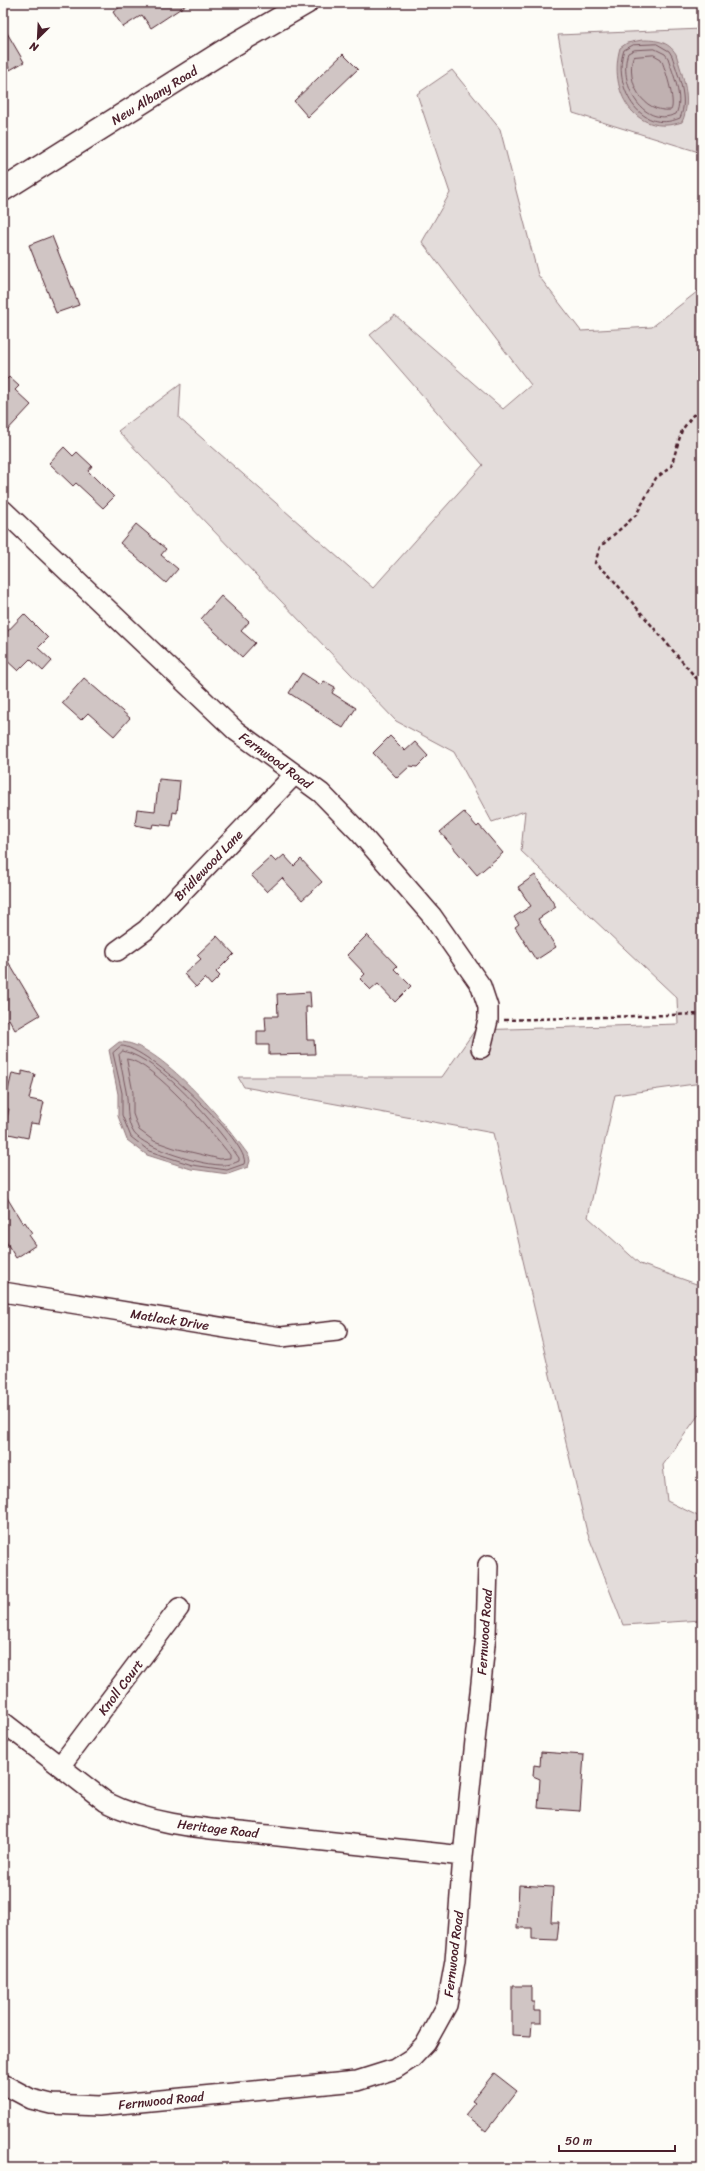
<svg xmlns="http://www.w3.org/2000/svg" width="705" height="2171" font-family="Sriracha,sans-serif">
  <rect width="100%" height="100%" fill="#fdfcf7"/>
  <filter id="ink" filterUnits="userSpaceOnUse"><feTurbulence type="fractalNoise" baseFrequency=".025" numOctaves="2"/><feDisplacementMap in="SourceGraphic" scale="8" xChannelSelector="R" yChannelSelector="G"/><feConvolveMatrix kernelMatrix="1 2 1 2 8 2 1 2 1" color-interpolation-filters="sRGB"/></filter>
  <g filter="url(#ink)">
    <path fill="#e3dcda" stroke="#967e82" d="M702 29V153L573 113 558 35Z
      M452 70 500 129 538 275 581 331 652 327 702 288V1083L615 1095 588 1217 640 1264 702 1286V1410L663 1465 667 1501 702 1518V1620L623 1625 587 1532 493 1133 244 1087 238 1077H442L475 1030 678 1024 677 998 521 851 525 811 492 822 454 752 396 721 118 431 181 384 179 418 373 588 483 465 370 335 395 315 503 409 531 385 422 242 450 193 417 94Z"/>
    <path fill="#c0b1b1" stroke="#91777b" d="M642 40C656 40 668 41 676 54 683 77 692 100 682 122 634 138 608 90 620 48L627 43Z
      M119 1042C158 1040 228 1126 249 1156L250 1161 248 1167 228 1174 191 1169 147 1155 127 1140 118 1116V1094L109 1050Z"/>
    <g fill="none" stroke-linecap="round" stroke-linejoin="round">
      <path stroke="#795961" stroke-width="1" d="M657 44 669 51 672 56C678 75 689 99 680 118 639 136 612 84 624 50L633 45Z
        M655 49 665 54 668 58C673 74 684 98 676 114 641 129 618 81 628 53L634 50Z
        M654 55 661 59C665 68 676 102 671 110 642 113 626 82 633 57Z
        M121 1046C146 1044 253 1146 244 1164L227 1170 192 1165 149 1151 131 1137 122 1115V1093L113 1053Z
        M123 1051C162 1060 217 1126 239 1158V1161C235 1163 229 1165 224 1165 205 1166 145 1149 134 1133 125 1120 129 1105 126 1091 124 1079 121 1067 119 1055Z
        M127 1059C152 1061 214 1134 230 1155V1158L220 1159 174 1148 154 1141 139 1130 133 1114V1093Z"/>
    </g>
    <path fill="#d0c5c4" stroke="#4a1f2b" d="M126 3H137L140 8 147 3H189L151 28 142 15 123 27 113 12Z
      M3 26 24 62 10 70 3 57Z
      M343 54 358 69 308 117 294 101Z
      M52 236 79 305 56 313 29 245Z
      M9 377 19 386 15 390 31 405 3 435V379L5 381Z
      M64 447 73 456 77 452 92 466 88 471 114 497 103 508 76 483 73 486 49 463Z
      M136 524 166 549 161 555 178 569 166 583 120 543Z
      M221 596 249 622 241 631 255 643 242 657 201 619Z
      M24 614 48 638 38 648 52 661 43 671 30 659 18 671 3 657V636Z
      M302 673 321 685 324 681 335 687 332 693 356 708 343 728 289 693Z
      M84 678 130 718 114 736 88 713 81 720 62 703Z
      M390 736 405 751 415 742 428 756 417 767 410 766 397 778 373 753Z
      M159 779 180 781 177 813 173 812 171 826 153 824 152 828 135 825 137 809 155 811Z
      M464 812 477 827 479 825 503 853 477 875 440 832Z
      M284 855 294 866 301 859 322 882 302 900 282 878 267 892 251 875 271 857 276 862Z
      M535 875 556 907 538 919 556 947 536 960 515 927 519 924 514 917 531 906 518 887Z
      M367 935 397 966 394 969 411 986 395 1002 378 984 371 990 360 979 365 974 347 955Z
      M217 936 234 954 216 972 220 976 211 985 205 978 196 987 184 974 201 959 197 955Z
      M3 953 40 1015 15 1030 9 1019 3 1023Z
      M310 992 311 1007H306L307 1040H314L315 1054 269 1055V1045H257V1031H266L265 1016H278L277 994Z
      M22 1071 35 1074 29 1099 44 1102 39 1124 31 1123 28 1138 4 1133 9 1109 4 1108 12 1073 22 1075Z
      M3 1191 23 1224 25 1222 32 1233 29 1235 36 1245 16 1258 3 1237Z
      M541 1752 584 1755 580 1811 538 1808 540 1779 533 1776 534 1765 540 1766Z
      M519 1885 553 1887 551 1922H559L557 1940 532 1939V1928H517Z
      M512 1986H531V2002H534V2011H541V2023H532L531 2036 512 2035Z
      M494 2073 517 2091 486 2131 465 2115 475 2103 472 2101Z"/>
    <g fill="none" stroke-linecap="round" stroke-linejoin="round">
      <g stroke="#4a1f2b" stroke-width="22">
        <path id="minor" d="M3 510 236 731 321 793 359 832 432 916 481 986 488 1007V1020L481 1048
          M117 951 146 930 295 774
          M3 1292 281 1337 337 1331
          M3 1722 106 1802C155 1827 215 1829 269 1835 334 1842 398 1849 463 1856
          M61 1765 179 1608
          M3 2084 31 2099 51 2104 99 2106 357 2081 395 2069 412 2058 426 2043 447 2005 455 1961 463 1856 486 1635 488 1565"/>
      </g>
      <g stroke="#4a1f2b" stroke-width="25">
        <path id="major" d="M3 190 230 47 306 3"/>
      </g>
      <path stroke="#4a1f2b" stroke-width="2.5" stroke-dasharray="4 3" stroke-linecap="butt" d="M702 413 693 415 682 430 671 467 656 478 636 515 600 547 595 563 609 575 702 685
        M504 1020 702 1014"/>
      <use href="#minor" stroke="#fdfcf7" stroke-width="19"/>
      <use href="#major" stroke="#fdfcf7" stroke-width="22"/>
    </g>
  </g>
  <g text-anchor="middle" stroke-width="3" stroke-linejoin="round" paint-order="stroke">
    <g font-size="13" fill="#4a1f2b" stroke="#fdfcf7">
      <text transform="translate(154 95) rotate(-32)" y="5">New Albany Road</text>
      <text transform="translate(276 760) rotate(36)" y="5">Fernwood Road</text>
      <text transform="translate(208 865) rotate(-46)" y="5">Bridlewood Lane</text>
      <text transform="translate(170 1319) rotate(9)" y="5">Matlack Drive</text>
      <text transform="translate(484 1632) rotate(-86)" y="5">Fernwood Road</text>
      <text transform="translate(120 1687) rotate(-53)" y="5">Knoll Court</text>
      <text transform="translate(218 1828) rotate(7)" y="5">Heritage Road</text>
      <text transform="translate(453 1954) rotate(-83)" y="5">Fernwood Road</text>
      <text transform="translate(161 2100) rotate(-6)" y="5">Fernwood Road</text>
    </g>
  </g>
  <rect width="705" height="2171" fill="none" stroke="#fdfcf7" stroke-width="16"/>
  <rect x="8" y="8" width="689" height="2155" fill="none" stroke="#4a1f2b" stroke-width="1.5" filter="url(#ink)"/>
  <g transform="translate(38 38) rotate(204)" stroke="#fdfcf7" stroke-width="3" paint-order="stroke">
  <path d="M0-3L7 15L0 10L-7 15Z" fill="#4a1f2b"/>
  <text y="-6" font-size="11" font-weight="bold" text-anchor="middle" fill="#4a1f2b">N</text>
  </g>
  <path d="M559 2145v6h116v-6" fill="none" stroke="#4a1f2b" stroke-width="2"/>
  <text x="565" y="2145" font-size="12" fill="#4a1f2b" stroke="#fdfcf7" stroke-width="3" paint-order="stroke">50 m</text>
</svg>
